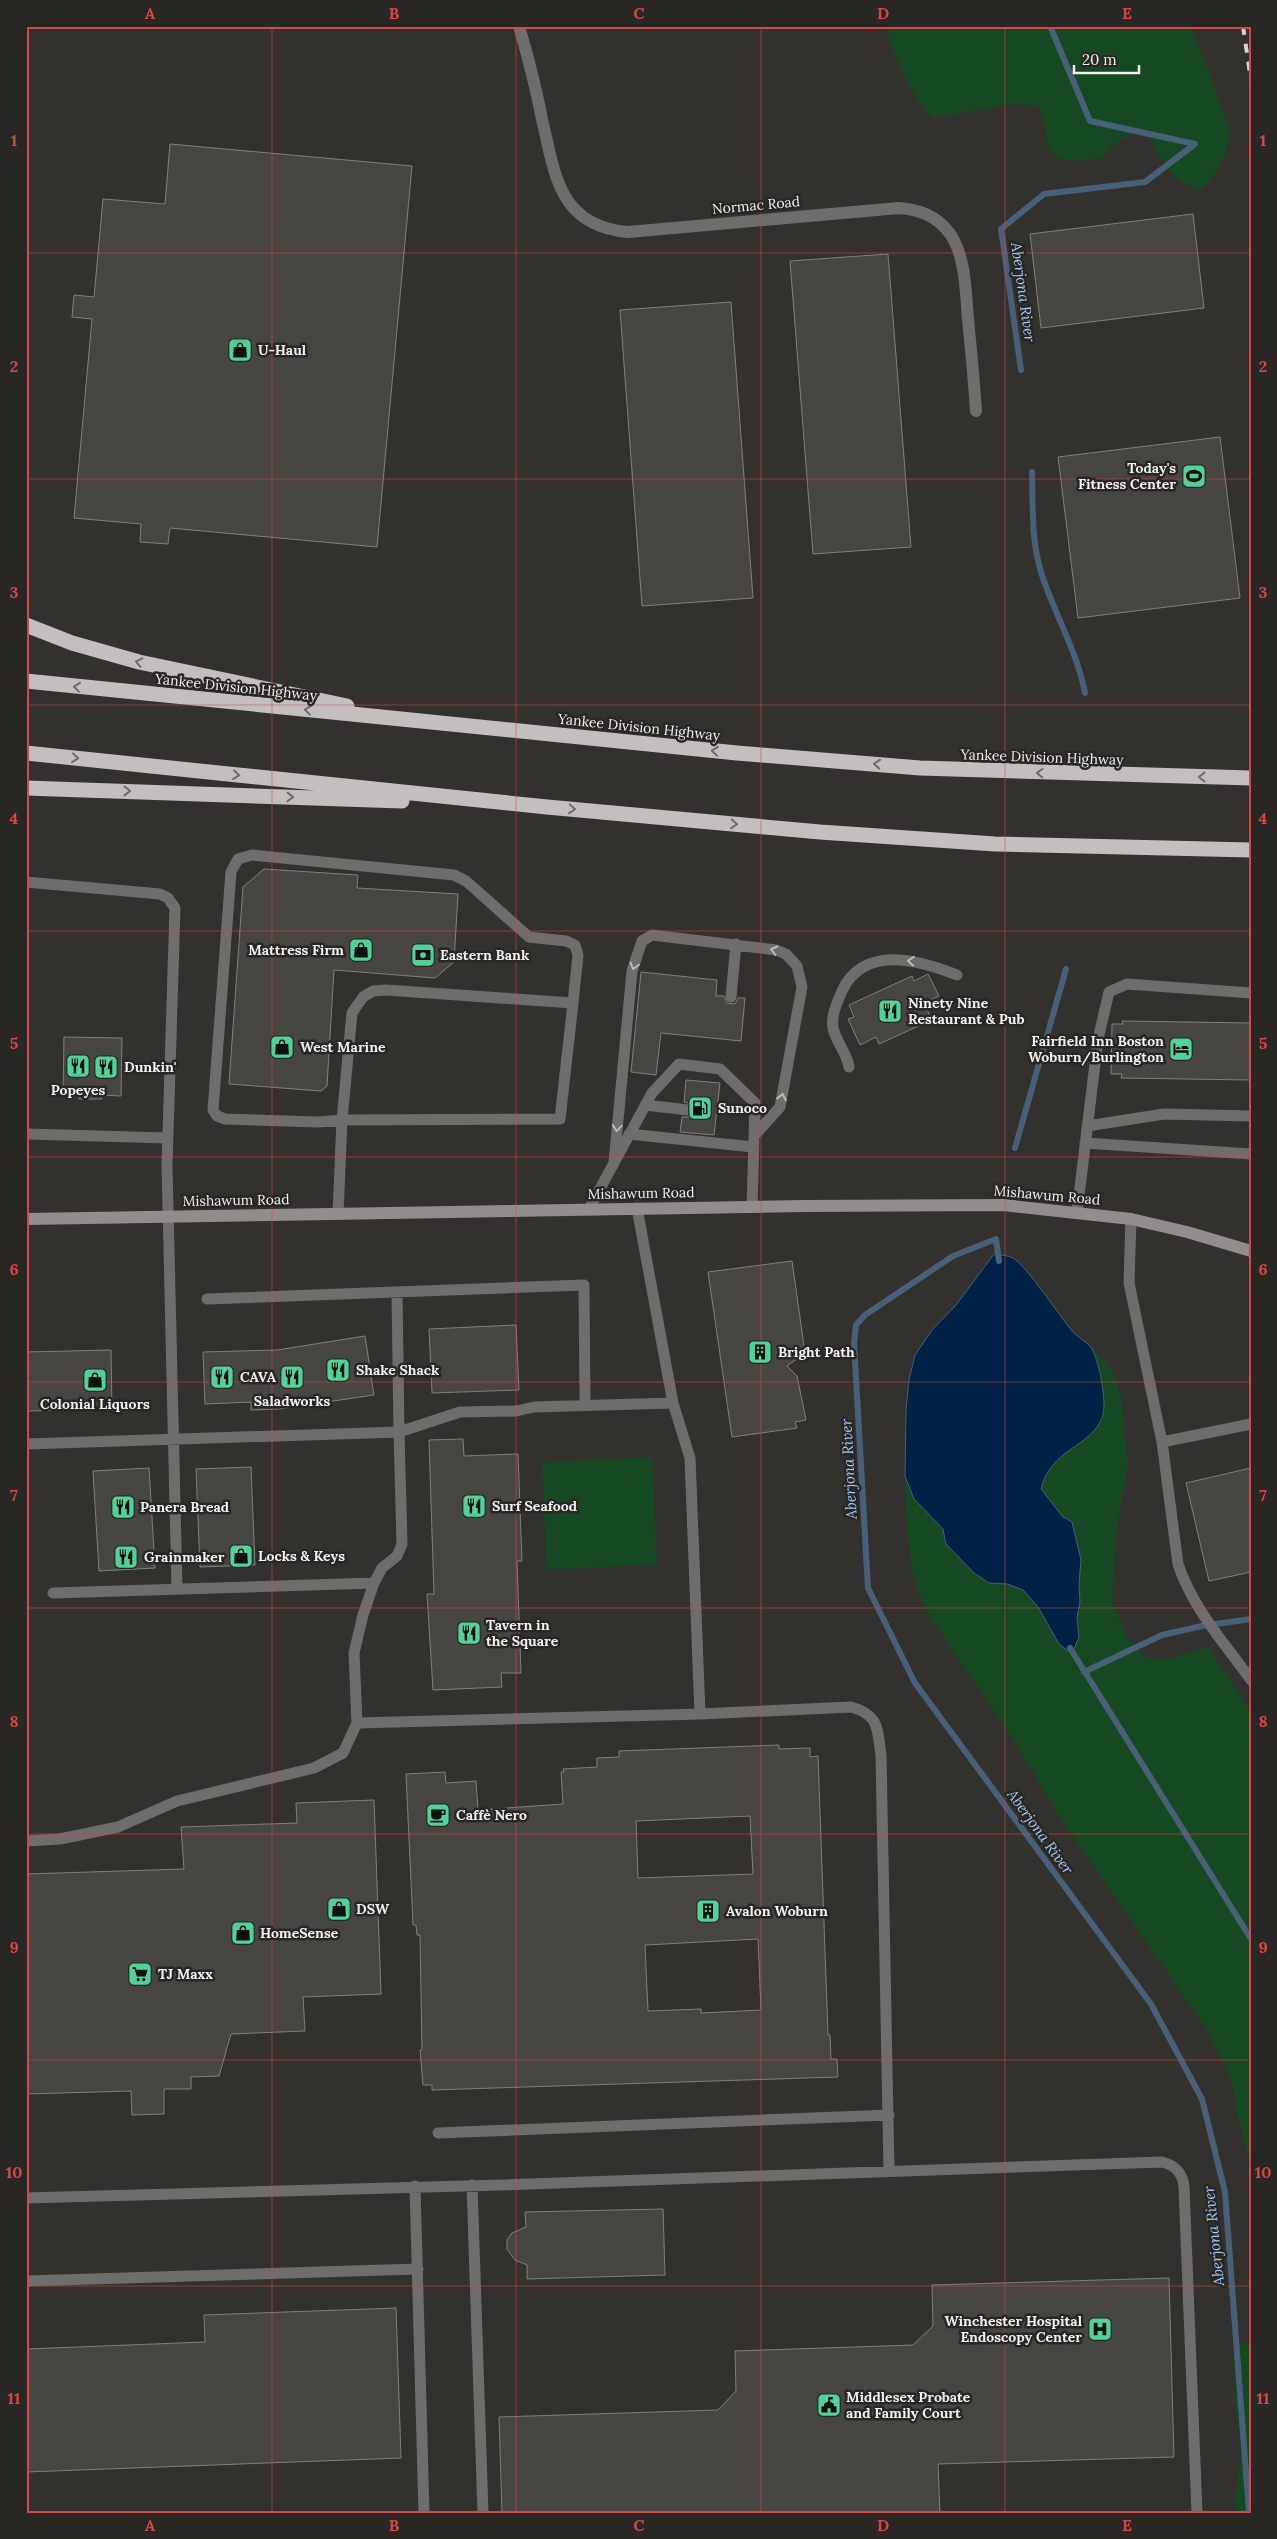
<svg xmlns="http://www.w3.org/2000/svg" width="1277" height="2539" font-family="Lora,serif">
  <rect width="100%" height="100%" fill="#33312e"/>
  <path fill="#154921" d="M886 26H1189L1206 64 1230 131 1225 155 1210 181 1201 189C1165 182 1165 156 1145 133 1125 133 1115 142 1103 158 1087 159 1055 167 1049 147 1045 134 1046 121 1040 108L1030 105 1009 104 934 118C913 102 892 52 886 26Z
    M994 1254 1012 1257 1030 1275 1075 1335 1105 1360 1114 1373 1121 1397 1128 1464 1116 1533 1112 1602 1128 1639 1141 1655 1154 1659 1171 1658 1208 1647 1251 1712V2167L1238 2117 1232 2082 1210 2034 1057 1813 1016 1743 929 1615 916 1587 911 1563 906 1511 905 1440 909 1380 915 1355 924 1341 956 1305Z
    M652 1457 657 1564 547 1570 542 1463Z
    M1243 2342 1251 2344V2513H1234L1241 2448 1235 2402 1234 2361Z"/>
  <path fill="#002246" stroke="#486078" d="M994 1254C999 1255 1008 1255 1013 1258 1026 1265 1060 1317 1073 1332 1078 1338 1086 1341 1091 1347 1099 1360 1108 1403 1102 1418 1090 1448 1051 1448 1041 1489L1062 1516 1072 1522 1081 1560 1079 1584 1080 1602 1077 1618 1079 1637 1072 1654 1059 1644 1038 1607 1023 1590 1007 1584 989 1583 974 1573 946 1544 943 1529 914 1499 905 1476 906 1410 909 1380 915 1355 932 1330 956 1305Z"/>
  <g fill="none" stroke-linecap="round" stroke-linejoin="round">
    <path stroke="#486078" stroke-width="6" d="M1021 370 1001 229 1044 194 1145 182 1195 144 1090 121 1050 26
      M1032 472C1033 506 1031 542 1042 575 1055 615 1077 651 1085 693
      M1015 1148 1066 969
      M999 1261 996 1239 953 1256 865 1315 856 1325 854 1343 868 1588 915 1683 1151 2004 1202 2099 1225 2192 1249 2513
      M1070 1648 1251 1939
      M1084 1672 1162 1635 1202 1626 1251 1619"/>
  </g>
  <path fill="#484642" stroke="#82807c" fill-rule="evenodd" d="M170 144 412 166 377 547 170 528 168 544 140 542 141 524 74 518 92 319 72 317 74 295 94 297 103 199 165 204Z
    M1193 214 1204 308 1041 328 1030 234Z
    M888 254 911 547 813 554 790 261Z
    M731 302 753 598 642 606 620 310Z
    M1220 437 1240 598 1078 618 1058 457Z
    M264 869 358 875 357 888 458 894 454 962 435 978 334 970 327 1086 321 1091 229 1084 243 887Z
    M641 972 717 980 716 996H724L727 1003 735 1004 738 998H745L741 1041 661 1033 656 1075 631 1072Z
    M928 974 939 996 924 1003 932 1020 879 1044 876 1037 860 1045 848 1019 854 1017 849 1005 912 976 914 981Z
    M1122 1021 1251 1023V1080L1121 1078 1122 1074H1111L1112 1024H1123Z
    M64 1037 122 1038 121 1096 101 1095 102 1099H79V1095H63Z
    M686 1080 720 1083 714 1135 680 1132 682 1117H691L695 1110 692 1104 684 1102Z
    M792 1261 805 1353 787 1366 797 1376 806 1420 795 1422 797 1428 732 1437 708 1272Z
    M516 1325 519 1390 432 1393 429 1329Z
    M365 1336 374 1395 279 1409 251 1410V1402L205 1404 203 1352 277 1350Z
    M111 1350 112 1409 26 1411V1352Z
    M463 1439 464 1456 518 1454 522 1561H517L521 1673H501L502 1687 433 1690 427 1594H434L429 1440Z
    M251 1467 255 1565 200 1567 196 1469Z
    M149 1468 155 1568 99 1571 93 1471Z
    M1251 1468V1572L1209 1581 1186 1483Z
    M779 1745V1749L810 1748V1757L818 1756 828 2035H830L831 2059H837L838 2077 432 2090V2085H423L420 2050H422L420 1935H417L416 1925H413L406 1774 445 1772 446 1783 476 1781 478 1810 563 1804 561 1772H564L563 1769 597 1767V1758L619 1757V1751ZM750 1816 753 1874 638 1878 636 1821ZM758 1939 761 2010 701 2013V2009L648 2011 645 1945Z
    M374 1800 381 1994 303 1997 305 2031 231 2034 219 2076 191 2077V2089H164V2114L132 2115 131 2091 26 2094V1874L184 1869 181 1827 297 1823 296 1803Z
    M663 2209 665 2275 527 2279V2265L515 2260 507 2249V2240L512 2233 526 2227 525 2212Z
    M1169 2278 1174 2457 938 2464 940 2513H502L499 2417 718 2410 736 2391 735 2351 913 2345 933 2326 932 2285Z
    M396 2308 401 2458 26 2472V2349L205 2342 204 2315Z"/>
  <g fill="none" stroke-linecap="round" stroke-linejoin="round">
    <path stroke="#6e6c6d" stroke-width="11" d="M26 882 160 894 168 898 175 908 167 1165 177 1589
      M386 990 573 1003 560 1119 342 1120 352 1013 363 997 373 991Z
      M731 997 736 944
      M849 1067C847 1053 836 1042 833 1028 831 1015 837 1003 842 991 864 944 919 960 957 975
      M645 1105 688 1110
      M1087 1126 1164 1114 1251 1116
      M26 1134 168 1138
      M629 1134 753 1147
      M1085 1143 1251 1154
      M614 1163 632 971 642 941 652 935 776 950 786 954 797 966 802 987 780 1107 754 1136
      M589 1209 652 1093 679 1064 720 1069 755 1103 752 1207
      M1077 1212 1098 1039 1109 992 1127 984 1251 993
      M338 1214 342 1120 318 1122 225 1119 217 1116 213 1110 231 872 238 859 252 855 454 875 466 881 529 937 566 941 575 945 578 955 573 1003
      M1131 1219 1129 1283 1162 1442 1178 1564C1192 1607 1225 1644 1251 1680
      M207 1299 584 1285 585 1405
      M673 1403 690 1458 700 1714
      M1162 1442 1251 1424
      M26 1444 399 1432 397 1292
      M53 1593 374 1583
      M357 1723 700 1714 851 1707C880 1715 877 1729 881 1755L889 2171
      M26 1841 60 1839 118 1827 177 1801 314 1768 343 1753 357 1723 354 1653 363 1615 374 1583 382 1568 397 1556 402 1544 399 1432 460 1412 516 1411 534 1407 673 1403 637 1208
      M438 2133 889 2115
      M472 2185 483 2513
      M415 2186 424 2513
      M26 2198 500 2185 1162 2162C1175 2165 1183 2174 1184 2187L1197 2513
      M26 2281 418 2269"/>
    <path stroke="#6e6c6d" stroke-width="12" d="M519 26C528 57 536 88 542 119 555 175 559 226 628 232L899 208C965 213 964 268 968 319 971 350 974 380 976 411"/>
    <path stroke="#918d8e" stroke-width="12" d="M26 1219 803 1206 1003 1205 1131 1219 1187 1232 1251 1251"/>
    <path stroke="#c3bebf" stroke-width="15" d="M26 625 72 643 139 662 347 706
      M26 681 737 753 920 768 1251 778
      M26 753 547 807 820 832 995 844 1251 850
      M26 788 402 801"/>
    <path stroke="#d4d3d1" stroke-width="4" stroke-dasharray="9 9" stroke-linecap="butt" d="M1243 26 1251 81"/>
  </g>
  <defs><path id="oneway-chevron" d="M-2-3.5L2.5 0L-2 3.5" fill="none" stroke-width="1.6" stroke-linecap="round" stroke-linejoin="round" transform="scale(1.25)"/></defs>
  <g stroke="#6e6b6a">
    <use href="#oneway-chevron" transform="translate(139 662) rotate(-167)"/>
    <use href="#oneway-chevron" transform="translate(77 687) rotate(-174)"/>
    <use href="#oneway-chevron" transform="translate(308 710) rotate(-174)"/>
    <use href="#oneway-chevron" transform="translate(715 751) rotate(-174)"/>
    <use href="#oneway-chevron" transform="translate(75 758) rotate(6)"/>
    <use href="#oneway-chevron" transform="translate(877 764) rotate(-175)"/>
    <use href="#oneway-chevron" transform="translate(1040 773) rotate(-178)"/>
    <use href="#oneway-chevron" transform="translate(236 775) rotate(6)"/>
    <use href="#oneway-chevron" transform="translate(1202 777) rotate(-179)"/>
    <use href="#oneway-chevron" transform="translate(127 791) rotate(1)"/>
    <use href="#oneway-chevron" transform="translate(290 797) rotate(2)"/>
    <use href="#oneway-chevron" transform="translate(572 809) rotate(5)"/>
    <use href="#oneway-chevron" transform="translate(734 824) rotate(5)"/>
  </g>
  <g stroke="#bdbbba">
    <use href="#oneway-chevron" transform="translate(774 950) rotate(-166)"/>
    <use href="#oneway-chevron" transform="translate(911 961) rotate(-175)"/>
    <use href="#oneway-chevron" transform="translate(634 966) rotate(105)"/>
    <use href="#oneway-chevron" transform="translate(782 1097) rotate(-79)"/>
    <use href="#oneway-chevron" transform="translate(617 1128) rotate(95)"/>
  </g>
  <path fill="none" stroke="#da4646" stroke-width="1" stroke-opacity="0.55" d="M272 26V2513M516 26V2513M761 26V2513M1005 26V2513M26 253H1251M26 479H1251M26 705H1251M26 931H1251M26 1157H1251M26 1382H1251M26 1608H1251M26 1834H1251M26 2060H1251M26 2286H1251"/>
  <defs>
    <g id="shop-square" transform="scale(1.25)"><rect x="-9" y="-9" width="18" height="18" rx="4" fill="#50d398" stroke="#292724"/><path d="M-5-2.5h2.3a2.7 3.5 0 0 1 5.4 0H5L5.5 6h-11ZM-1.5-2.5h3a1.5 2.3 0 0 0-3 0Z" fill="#111"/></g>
    <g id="stadium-square" transform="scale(1.25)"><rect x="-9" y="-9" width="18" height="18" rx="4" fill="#50d398" stroke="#292724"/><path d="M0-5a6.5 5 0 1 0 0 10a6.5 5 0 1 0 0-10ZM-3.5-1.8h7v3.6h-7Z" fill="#111"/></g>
    <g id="bank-square" transform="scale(1.25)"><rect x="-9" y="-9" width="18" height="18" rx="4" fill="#50d398" stroke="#292724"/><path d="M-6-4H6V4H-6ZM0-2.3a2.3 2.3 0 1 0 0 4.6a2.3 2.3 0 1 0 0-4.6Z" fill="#111"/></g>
    <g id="restaurant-square" transform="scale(1.25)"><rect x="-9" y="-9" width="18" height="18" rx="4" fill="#50d398" stroke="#292724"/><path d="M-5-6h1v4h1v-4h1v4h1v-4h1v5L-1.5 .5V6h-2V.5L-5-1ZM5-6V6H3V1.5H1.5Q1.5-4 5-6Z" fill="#111"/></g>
    <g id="hotel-square" transform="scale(1.25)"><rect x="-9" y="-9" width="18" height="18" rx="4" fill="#50d398" stroke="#292724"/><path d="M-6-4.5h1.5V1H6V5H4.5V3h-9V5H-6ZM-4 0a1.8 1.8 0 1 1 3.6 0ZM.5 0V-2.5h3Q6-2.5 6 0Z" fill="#111"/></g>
    <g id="fuel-square" transform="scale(1.25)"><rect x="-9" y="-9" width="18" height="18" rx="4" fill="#50d398" stroke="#292724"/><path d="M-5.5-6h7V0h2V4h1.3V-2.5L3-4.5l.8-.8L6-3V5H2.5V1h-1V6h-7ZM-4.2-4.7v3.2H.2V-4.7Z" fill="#111"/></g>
    <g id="building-square" transform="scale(1.25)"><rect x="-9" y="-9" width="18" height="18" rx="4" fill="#50d398" stroke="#292724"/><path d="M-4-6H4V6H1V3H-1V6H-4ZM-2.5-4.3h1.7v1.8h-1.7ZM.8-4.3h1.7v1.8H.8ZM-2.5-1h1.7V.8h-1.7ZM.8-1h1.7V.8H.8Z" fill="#111"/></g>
    <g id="cafe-square" transform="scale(1.25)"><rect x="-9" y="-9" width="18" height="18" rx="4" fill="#50d398" stroke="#292724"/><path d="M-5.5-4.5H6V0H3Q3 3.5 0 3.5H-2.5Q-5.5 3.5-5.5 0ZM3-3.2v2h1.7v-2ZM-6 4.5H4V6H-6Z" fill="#111"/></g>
    <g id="supermarket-square" transform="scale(1.25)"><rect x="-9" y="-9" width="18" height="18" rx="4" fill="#50d398" stroke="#292724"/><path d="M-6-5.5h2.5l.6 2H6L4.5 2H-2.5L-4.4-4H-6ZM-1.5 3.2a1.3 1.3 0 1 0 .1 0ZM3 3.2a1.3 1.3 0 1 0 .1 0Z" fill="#111"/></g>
    <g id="hospital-square" transform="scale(1.25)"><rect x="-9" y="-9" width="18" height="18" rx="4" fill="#50d398" stroke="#292724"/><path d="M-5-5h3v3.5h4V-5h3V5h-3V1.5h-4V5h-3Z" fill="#111"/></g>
    <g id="civic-square" transform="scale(1.25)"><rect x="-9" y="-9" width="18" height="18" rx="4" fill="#50d398" stroke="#292724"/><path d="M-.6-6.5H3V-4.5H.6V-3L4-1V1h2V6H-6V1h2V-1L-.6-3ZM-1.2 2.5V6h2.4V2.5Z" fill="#111"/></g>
  </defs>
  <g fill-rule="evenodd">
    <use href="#shop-square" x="240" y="350"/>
    <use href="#stadium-square" x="1194" y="476"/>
    <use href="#shop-square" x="361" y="950"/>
    <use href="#bank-square" x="423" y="955"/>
    <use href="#restaurant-square" x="890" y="1011"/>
    <use href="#shop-square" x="282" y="1047"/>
    <use href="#hotel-square" x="1181" y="1049"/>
    <use href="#restaurant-square" x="78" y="1066"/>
    <use href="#restaurant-square" x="106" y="1067"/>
    <use href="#fuel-square" x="700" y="1108"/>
    <use href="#building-square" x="760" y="1352"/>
    <use href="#restaurant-square" x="338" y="1370"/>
    <use href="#restaurant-square" x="222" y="1377"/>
    <use href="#restaurant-square" x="292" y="1377"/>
    <use href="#shop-square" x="95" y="1380"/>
    <use href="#restaurant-square" x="474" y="1506"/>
    <use href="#restaurant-square" x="123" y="1507"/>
    <use href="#shop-square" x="241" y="1556"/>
    <use href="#restaurant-square" x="126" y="1557"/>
    <use href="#restaurant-square" x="469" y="1633"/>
    <use href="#cafe-square" x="438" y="1815"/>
    <use href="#shop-square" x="339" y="1909"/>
    <use href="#building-square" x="708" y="1911"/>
    <use href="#shop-square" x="243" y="1933"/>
    <use href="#supermarket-square" x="140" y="1974"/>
    <use href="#hospital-square" x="1100" y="2329"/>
    <use href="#civic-square" x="829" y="2405"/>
  </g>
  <g text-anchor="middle" stroke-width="5" stroke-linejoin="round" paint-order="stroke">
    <g font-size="14" fill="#f1f0ee" stroke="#292724">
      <text transform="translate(756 205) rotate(-5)" y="5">Normac Road</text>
      <text transform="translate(236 687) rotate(6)" y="5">Yankee Division Highway</text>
      <text transform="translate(639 727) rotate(6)" y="5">Yankee Division Highway</text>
      <text transform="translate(1042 757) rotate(2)" y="5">Yankee Division Highway</text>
      <text transform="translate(641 1193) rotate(-1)" y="5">Mishawum Road</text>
      <text transform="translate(1047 1195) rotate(5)" y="5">Mishawum Road</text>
      <text transform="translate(236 1200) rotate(-1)" y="5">Mishawum Road</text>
    </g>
    <g font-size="14" font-weight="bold" fill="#f1f0ee" stroke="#292724" text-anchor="start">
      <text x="258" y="355">U-Haul</text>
      <text x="1176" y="473" text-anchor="end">Today's<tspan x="1176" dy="16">Fitness Center</tspan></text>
      <text x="344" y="955" text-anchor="end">Mattress Firm</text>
      <text x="440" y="960">Eastern Bank</text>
      <text x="908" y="1008">Ninety Nine<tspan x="908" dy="16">Restaurant &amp; Pub</tspan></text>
      <text x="1164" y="1046" text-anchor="end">Fairfield Inn Boston<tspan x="1164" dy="16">Woburn/Burlington</tspan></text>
      <text x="300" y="1052">West Marine</text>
      <text x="124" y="1072">Dunkin'</text>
      <text x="78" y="1095" text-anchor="middle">Popeyes</text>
      <text x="718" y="1113">Sunoco</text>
      <text x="778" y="1357">Bright Path</text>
      <text x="356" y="1375">Shake Shack</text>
      <text x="240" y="1382">CAVA</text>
      <text x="292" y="1406" text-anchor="middle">Saladworks</text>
      <text x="95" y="1409" text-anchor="middle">Colonial Liquors</text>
      <text x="492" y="1511">Surf Seafood</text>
      <text x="140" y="1512">Panera Bread</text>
      <text x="258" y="1561">Locks &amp; Keys</text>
      <text x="144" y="1562">Grainmaker</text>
      <text x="486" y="1630">Tavern in<tspan x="486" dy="16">the Square</tspan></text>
      <text x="456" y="1820">Caffè Nero</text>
      <text x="356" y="1914">DSW</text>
      <text x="726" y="1916">Avalon Woburn</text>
      <text x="260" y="1938">HomeSense</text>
      <text x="158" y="1979">TJ Maxx</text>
      <text x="1082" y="2326" text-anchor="end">Winchester Hospital<tspan x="1082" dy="16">Endoscopy Center</tspan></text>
      <text x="846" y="2402">Middlesex Probate<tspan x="846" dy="16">and Family Court</tspan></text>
    </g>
    <g font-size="15" font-style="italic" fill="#a3caf8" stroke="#292724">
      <text transform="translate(1023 292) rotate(82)" y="5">Aberjona River</text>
      <text transform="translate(849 1469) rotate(-93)" y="5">Aberjona River</text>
      <text transform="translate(1040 1832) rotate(54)" y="5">Aberjona River</text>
      <text transform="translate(1214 2236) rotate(-96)" y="5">Aberjona River</text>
    </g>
  </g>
  <rect width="1277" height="2539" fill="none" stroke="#292724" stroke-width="55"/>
  <path d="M1074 65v8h65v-8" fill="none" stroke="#f1f0ee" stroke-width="2.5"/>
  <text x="1082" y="65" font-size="15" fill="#f1f0ee" stroke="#292724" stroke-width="4" paint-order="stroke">20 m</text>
  <rect x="28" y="28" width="1222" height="2484" fill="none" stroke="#da4646" stroke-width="2"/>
  <g font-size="16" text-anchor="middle" font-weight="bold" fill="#da4646">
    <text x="150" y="19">A</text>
    <text x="394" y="19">B</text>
    <text x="639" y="19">C</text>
    <text x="883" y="19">D</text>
    <text x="1127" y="19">E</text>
    <text x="14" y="146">1</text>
    <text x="1263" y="146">1</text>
    <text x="14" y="372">2</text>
    <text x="1263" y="372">2</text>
    <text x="14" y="598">3</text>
    <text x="1263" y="598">3</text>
    <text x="14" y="824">4</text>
    <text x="1263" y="824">4</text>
    <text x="14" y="1049">5</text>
    <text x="1263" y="1049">5</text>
    <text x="14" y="1275">6</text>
    <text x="1263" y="1275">6</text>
    <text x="14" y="1501">7</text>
    <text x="1263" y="1501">7</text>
    <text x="14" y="1727">8</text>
    <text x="1263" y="1727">8</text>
    <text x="14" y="1953">9</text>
    <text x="1263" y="1953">9</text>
    <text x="14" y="2178">10</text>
    <text x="1263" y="2178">10</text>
    <text x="14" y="2404">11</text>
    <text x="1263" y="2404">11</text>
    <text x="150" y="2531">A</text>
    <text x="394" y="2531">B</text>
    <text x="639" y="2531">C</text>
    <text x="883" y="2531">D</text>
    <text x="1127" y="2531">E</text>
  </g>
</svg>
